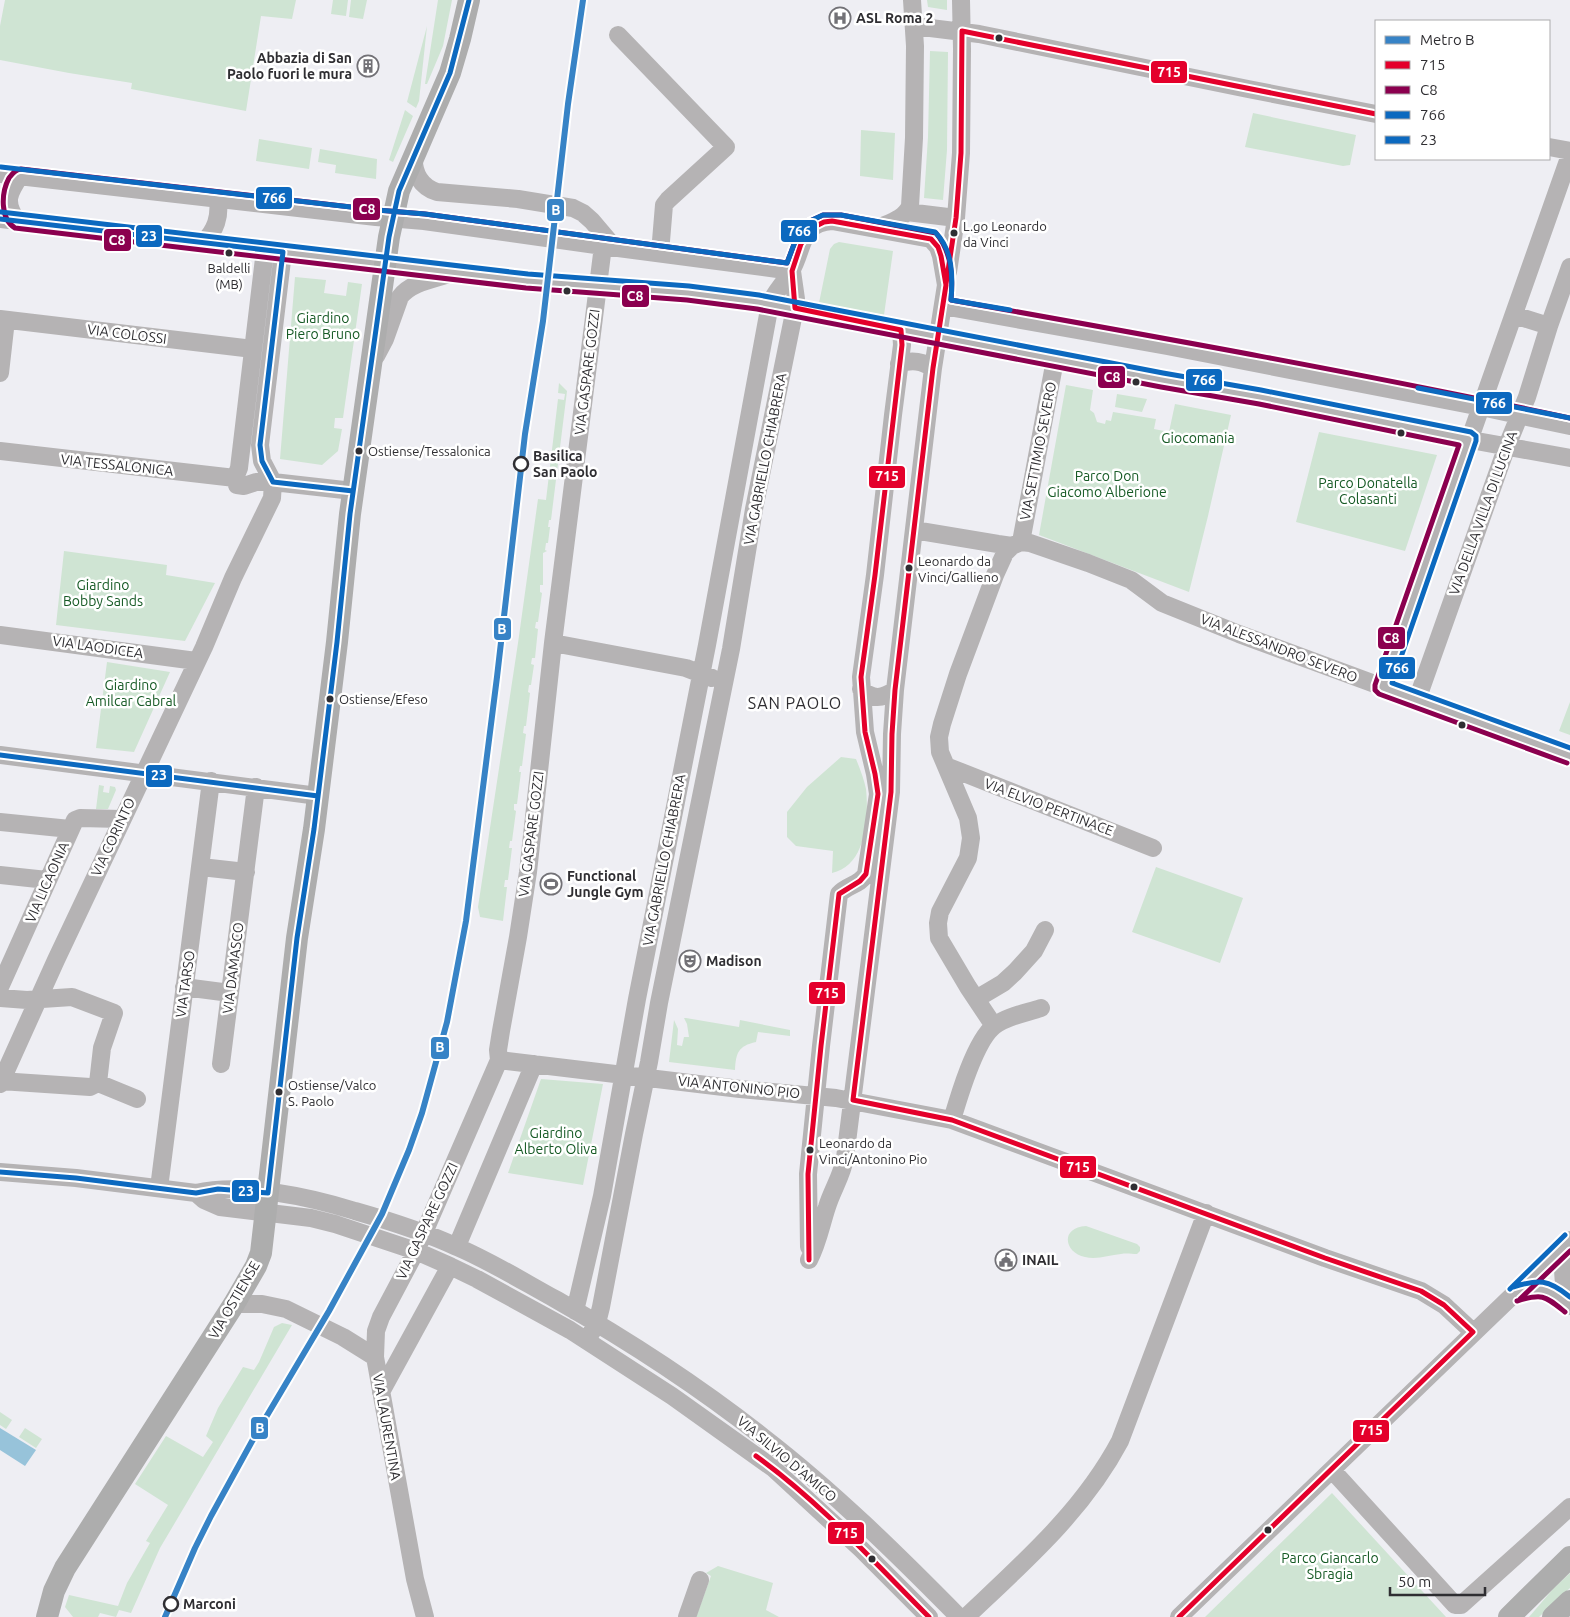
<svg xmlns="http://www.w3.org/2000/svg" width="1570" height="1617" font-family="Ubuntu,sans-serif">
  <rect width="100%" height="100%" fill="#eeeef3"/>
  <path fill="#cfe4d3" d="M5 0H296L292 19 261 16 246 111 131 89 132 83 69 73 0 60V26Z
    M333 0H348L346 16 331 14Z
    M351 0H367L363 19 349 17Z
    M438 0H452L443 46 427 84H425Z
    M927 0H947V10L928 7Z
    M427 26 419 101 416 108 407 102Z
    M930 51 948 52 947 150 943 200 924 198 928 137Z
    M405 110 413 116 393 162 389 160Z
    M1253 113 1356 135 1350 165 1343 166 1245 147Z
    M861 130 895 133 893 180 860 176Z
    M259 139 312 148 309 169 256 161Z
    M320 149 377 159 376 179 335 173 336 165 318 162Z
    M839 242 893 251 884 315 819 303 830 249 834 244Z
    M295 277 326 280 324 293 346 296 348 282 362 284 343 418H335L334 428 342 429 338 451 322 465 280 459Z
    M559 383 567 391 551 520H549L548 527H550L548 543H546L545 550 547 551 543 553V585H540V592L542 593 538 622H536L535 628 538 629 535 658H532L531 664 534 665 531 685H529L528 692 530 693 526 726H524L523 733 526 734 522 766H520L519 772H521L517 804H514V810L516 811 512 841H510L509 848H512L508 880H505L504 887H507L503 921 480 917 478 907 518 643 538 499 546 500 558 399 564 400 565 394 558 393Z
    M1066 385 1093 390 1090 410 1094 413 1097 422 1105 424 1106 420 1111 421 1113 412 1156 419 1154 429 1169 432 1175 404 1231 415 1208 516 1189 592 1039 535Z
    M1117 394 1147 399 1142 412 1115 407Z
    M1319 432 1437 455 1405 551 1296 522Z
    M64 551 167 565 166 575 215 583 185 641 56 625Z
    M107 662 170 672 134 752 96 748Z
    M1570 702V735L1559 731Z
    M841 757 856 759C860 769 864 779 866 789 869 818 866 866 832 873L833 851 796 846 787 837V812L807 787Z
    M99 785 104 786 103 792 109 793 110 786 115 787 116 790 108 809H96Z
    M1156 867 1243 898 1220 963 1132 932Z
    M684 1018H686L739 1027 740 1020 790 1030V1036L758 1032 756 1042C738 1046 736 1053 735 1070L669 1062 674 1020 678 1029 677 1045 682 1046 684 1037H689L687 1024Z
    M541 1079 603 1084 583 1185 508 1173Z
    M1086 1226 1137 1244 1140 1247V1251L1137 1254C1132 1254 1126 1253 1121 1254 1109 1255 1097 1260 1085 1257 1065 1253 1059 1228 1086 1226Z
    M282 1323 292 1325 160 1548 131 1613 119 1610 116 1617 100 1613 98 1617H73L65 1607 69 1595 118 1606 127 1583 150 1543 146 1541 168 1505 135 1484 166 1436 203 1457 213 1442 206 1436 218 1408 243 1367 254 1370 259 1362 274 1327Z
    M0 1412 12 1420 6 1429 0 1425Z
    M25 1428 42 1439 36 1448 19 1437Z
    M1332 1493 1446 1617H1205Z
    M718 1566 773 1583 766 1610 779 1617H696L711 1576 706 1573Z
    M1570 1573V1588L1539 1617H1529L1553 1589Z"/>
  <path fill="#97c3da" d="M0 1428 36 1450 25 1466 0 1450Z"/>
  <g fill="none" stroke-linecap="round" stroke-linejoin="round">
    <path stroke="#b5b3b4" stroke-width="18" d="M914 26 979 34 1248 89 1376 114
      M618 35 726 147 668 200 664 205 660 253
      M1549 147 1570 151
      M414 157C413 173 421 187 437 192L518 199 573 208 583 213 592 221 614 247
      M0 174 376 217 424 221 603 246 792 271
      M907 212 956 218
      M0 219 527 281 688 293 758 302 1162 380 1260 397 1449 436 1570 458
      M17 221C4 202 8 194 20 176
      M876 229C888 223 905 219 910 206L914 138 915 46 912 0
      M203 243C216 230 220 217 218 199
      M283 252 260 445 262 461 273 482 353 491
      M948 272 956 218 961 153 962 49 961 0
      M943 306 1167 346 1481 407 1570 426
      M1514 315 1549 326
      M0 319 253 349
      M376 356 385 339 400 297C411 282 435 279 452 273
      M899 364C912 359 922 361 933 368
      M0 373 6 320
      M0 451 235 478
      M914 530 998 544 1012 546 1021 542 1030 543 1088 563 1131 580 1162 603 1239 634 1570 756
      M1021 542 1055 360
      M0 635 196 661
      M553 643 686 668 712 678
      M1382 687 1570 155
      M861 689C873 700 882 699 895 690
      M1417 700 1507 446 1527 397 1549 326 1570 267
      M0 755 318 796
      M946 766 1153 848
      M0 822 70 829
      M201 867 246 872
      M0 875 47 880
      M0 987 75 820 80 818 121 819
      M184 987 230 993
      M0 998 27 1000 72 997 114 1013 102 1048 98 1083 137 1099
      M976 999 1003 983 1015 972 1034 951 1045 930
      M994 1026 968 987 939 938 938 923 940 912 968 858 971 838 968 818 940 752 939 737 942 724 958 674 995 575 1005 553 1012 546
      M499 1060 740 1089 836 1098 952 1120 1325 1258 1421 1291 1444 1305 1473 1332
      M221 1064 256 787
      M0 1081 90 1087 98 1083
      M0 1084 56 960 204 647 233 578 272 498 273 482H256L244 486 237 485 235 478 239 468 265 250
      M952 1120C959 1096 975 1041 994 1026 1007 1016 1026 1013 1041 1008
      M0 1172 76 1178 196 1193C243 1182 310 1197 355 1211 390 1221 425 1232 457 1247 492 1262 524 1282 557 1300 629 1341 698 1386 763 1437 833 1491 897 1554 959 1617
      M159 1188 211 781
      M196 1193 204 1200 220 1207 311 1218 335 1224 416 1251 450 1266 477 1279 570 1330 672 1396 773 1468 861 1549 929 1617
      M1570 1245C1561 1263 1561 1281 1570 1298
      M457 1246 534 1064
      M809 1247 808 1174 821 1046 839 894C847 885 860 885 866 874L878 794 875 774 865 732 861 677 875 575 893 415 902 345 901 330
      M1517 1293C1546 1284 1548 1289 1570 1306
      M234 1304H262L286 1309 343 1337 375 1357
      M575 1311 602 1196 637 999 707 645 770 304C775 291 785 283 791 271 804 250 799 223 832 221L931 239 938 247 941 256 946 285 933 368 895 690 892 734 891 792 845 1158C842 1176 832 1190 827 1207 821 1225 818 1243 809 1260
      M587 1340 597 1323 601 1307 634 1134 649 1062 659 1003 731 649 754 509 795 308 796 299 792 271
      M381 1392 450 1266
      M1332 1470 1455 1605H1461L1570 1507
      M425 1617 415 1579 375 1357 376 1331 381 1317 416 1251 499 1060 498 1050 501 1031 518 937 528 872 553 643 603 246
      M687 1617 700 1580
      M966 1617C1023 1563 1083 1511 1120 1441L1206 1213
      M1179 1617 1570 1240"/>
    <path stroke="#adadad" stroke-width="22" d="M47 1617 54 1591 65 1568 234 1304 256 1266 261 1253 297 938 314 829 337 642 350 514 389 237 399 191 450 73 460 39 469 0
      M1509 1617 1570 1557
      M1553 1617 1570 1601"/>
    <g stroke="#fff" stroke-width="9">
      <path id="bus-1" d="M962 31 1376 114
        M946 284 956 218 961 153 962 31
        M809 1260 808 1174 821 1046 839 894 860 881 866 874 878 794 875 774 865 732 861 677 875 575 902 345 901 330 795 308 792 271 801 244 812 228 824 222 832 221 931 239 938 247 941 256 946 285 933 368 895 690 892 734 891 792 853 1100 952 1120 1325 1258 1421 1291 1444 1305 1473 1332 1179 1617
        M756 1456C820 1502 874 1562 929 1617"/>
    </g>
    <g stroke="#fff" stroke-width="9">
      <path id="bus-2" d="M1567 763 1379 694 1375 690V685L1459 445 1259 404 1161 387 757 309 687 300 526 288 15 228C0 219 1 193 9 178 13 173 15 170 21 169L377 210 425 214 787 263 799 231 810 221 823 215H841L936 233C952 253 953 276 951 300 1158 337 1365 374 1570 418
        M1520 1299 1570 1251
        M1517 1301C1543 1293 1545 1296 1565 1312"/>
    </g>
    <g stroke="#fff" stroke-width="9">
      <path id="bus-3" d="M1 167 377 210 425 214 787 263 799 231 810 221 823 215H841L935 232C953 250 953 276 951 300L1010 310
        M1 212 528 274 689 286 759 295 1163 373 1261 390 1471 432 1476 436V441L1392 683 1570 748
        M1418 388 1570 418
        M1513 1287C1539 1279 1548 1279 1570 1297
        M1510 1289 1565 1235"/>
    </g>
    <g stroke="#fff" stroke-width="9">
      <path id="bus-4" d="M0 219 283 252 260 445 262 461 273 482 353 491
        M0 755 318 796
        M0 1172 76 1178 196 1193 218 1189 268 1193 297 938 314 829 337 642 350 514 389 237 399 191 450 73 469 0"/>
    </g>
    <use href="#bus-1" stroke="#e4002b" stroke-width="5"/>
    <use href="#bus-2" stroke="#8b004f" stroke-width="5"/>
    <use href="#bus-3" stroke="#0c69bf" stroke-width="5"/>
    <use href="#bus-4" stroke="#0c69bf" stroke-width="5"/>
    <g stroke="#fff" stroke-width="10">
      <path id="metro-1" d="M165 1617 195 1548 211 1516 256 1434 329 1311 382 1214 409 1150 422 1113 447 1022 466 921 497 677 525 434 543 321 568 104 583 0"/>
    </g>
    <use href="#metro-1" stroke="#3783c6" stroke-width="6"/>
  </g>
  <defs>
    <g id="hospital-ring" transform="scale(1.125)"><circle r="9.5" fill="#fff" stroke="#727176" stroke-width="1.5"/><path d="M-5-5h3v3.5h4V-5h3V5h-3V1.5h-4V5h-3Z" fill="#727176"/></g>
    <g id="building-ring" transform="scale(1.125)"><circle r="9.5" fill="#fff" stroke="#727176" stroke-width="1.5"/><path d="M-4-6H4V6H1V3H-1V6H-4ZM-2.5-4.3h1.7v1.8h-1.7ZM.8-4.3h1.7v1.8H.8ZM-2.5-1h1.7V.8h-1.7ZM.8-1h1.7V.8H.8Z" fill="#727176"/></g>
    <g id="stadium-ring" transform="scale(1.125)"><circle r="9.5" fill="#fff" stroke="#727176" stroke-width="1.5"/><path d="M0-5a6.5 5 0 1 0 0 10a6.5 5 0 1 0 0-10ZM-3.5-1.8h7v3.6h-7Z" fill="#727176"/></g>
    <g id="theatre-ring" transform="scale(1.125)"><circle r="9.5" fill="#fff" stroke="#727176" stroke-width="1.5"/><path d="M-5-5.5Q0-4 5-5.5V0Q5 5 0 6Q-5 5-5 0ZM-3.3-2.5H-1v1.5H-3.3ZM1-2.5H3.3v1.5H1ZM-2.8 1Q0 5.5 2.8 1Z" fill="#727176"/></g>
    <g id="civic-ring" transform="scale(1.125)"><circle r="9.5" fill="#fff" stroke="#727176" stroke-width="1.5"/><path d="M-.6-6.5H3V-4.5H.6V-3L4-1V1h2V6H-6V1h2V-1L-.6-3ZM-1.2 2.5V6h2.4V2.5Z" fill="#727176"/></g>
  </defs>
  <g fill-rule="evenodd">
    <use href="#hospital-ring" x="840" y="18"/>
    <use href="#building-ring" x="368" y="66"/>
    <use href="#stadium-ring" x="551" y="884"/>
    <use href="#theatre-ring" x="690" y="961"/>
    <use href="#civic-ring" x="1006" y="1260"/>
  </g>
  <g fill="#2f2e32" stroke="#fff" stroke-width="2">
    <circle cx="999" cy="38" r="4.5"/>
    <circle cx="954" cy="233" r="4.5"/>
    <circle cx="229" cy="253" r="4.5"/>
    <circle cx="567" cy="291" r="4.5"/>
    <circle cx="1136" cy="382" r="4.5"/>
    <circle cx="1401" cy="433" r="4.5"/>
    <circle cx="359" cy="451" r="4.5"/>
    <circle cx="909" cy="568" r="4.5"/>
    <circle cx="330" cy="699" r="4.5"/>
    <circle cx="1462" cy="725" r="4.5"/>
    <circle cx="279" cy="1092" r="4.5"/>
    <circle cx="810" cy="1150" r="4.5"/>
    <circle cx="1134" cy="1187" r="4.5"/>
    <circle cx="1268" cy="1530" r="4.5"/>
    <circle cx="872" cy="1559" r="4.5"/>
  </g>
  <g fill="#fff" stroke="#2f2e32" stroke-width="2.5">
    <circle cx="521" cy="464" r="7"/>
    <circle cx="171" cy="1604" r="7"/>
  </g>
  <g text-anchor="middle" stroke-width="5" stroke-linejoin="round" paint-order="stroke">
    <g font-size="13" fill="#2f2e32" stroke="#fff" text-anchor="start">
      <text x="963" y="231">L.go Leonardo<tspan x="963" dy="16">da Vinci</tspan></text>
      <text x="229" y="273" text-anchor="middle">Baldelli<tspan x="229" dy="16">(MB)</tspan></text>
      <text x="368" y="456">Ostiense/Tessalonica</text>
      <text x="918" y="566">Leonardo da<tspan x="918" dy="16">Vinci/Gallieno</tspan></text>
      <text x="339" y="704">Ostiense/Efeso</text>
      <text x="288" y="1090">Ostiense/Valco<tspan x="288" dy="16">S. Paolo</tspan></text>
      <text x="819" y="1148">Leonardo da<tspan x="819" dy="16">Vinci/Antonino Pio</tspan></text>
    </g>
    <g font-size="14" font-weight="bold" fill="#2f2e32" stroke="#fff" text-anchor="start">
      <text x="856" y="23">ASL Roma 2</text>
      <text x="352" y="63" text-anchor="end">Abbazia di San<tspan x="352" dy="16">Paolo fuori le mura</tspan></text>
      <text x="567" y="881">Functional<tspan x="567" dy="16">Jungle Gym</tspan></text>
      <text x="706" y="966">Madison</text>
      <text x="1022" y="1265">INAIL</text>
    </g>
    <g font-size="14" fill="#165a25" stroke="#fff">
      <text x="323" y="323">Giardino<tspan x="323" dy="16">Piero Bruno</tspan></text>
      <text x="1198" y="443">Giocomania</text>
      <text x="1107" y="481">Parco Don<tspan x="1107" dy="16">Giacomo Alberione</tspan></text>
      <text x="1368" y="488">Parco Donatella<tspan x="1368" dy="16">Colasanti</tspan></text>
      <text x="103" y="590">Giardino<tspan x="103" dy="16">Bobby Sands</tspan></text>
      <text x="131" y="690">Giardino<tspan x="131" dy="16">Amilcar Cabral</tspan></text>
      <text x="556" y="1138">Giardino<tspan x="556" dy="16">Alberto Oliva</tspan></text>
      <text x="1330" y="1563">Parco Giancarlo<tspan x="1330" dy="16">Sbragia</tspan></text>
    </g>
    <g font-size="14" fill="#2f2e32" stroke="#fff">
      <text transform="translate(127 334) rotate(7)" y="5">VIA COLOSSI</text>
      <text transform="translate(587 372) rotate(-83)" y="5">VIA GASPARE GOZZI</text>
      <text transform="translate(1038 451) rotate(-79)" y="5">VIA SETTIMIO SEVERO</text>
      <text transform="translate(765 459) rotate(-79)" y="5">VIA GABRIELLO CHIABRERA</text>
      <text transform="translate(117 465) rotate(6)" y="5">VIA TESSALONICA</text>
      <text transform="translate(1483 513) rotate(-70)" y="5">VIA DELLA VILLA DI LUCINA</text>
      <text transform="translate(98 647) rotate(8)" y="5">VIA LAODICEA</text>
      <text transform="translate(1279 648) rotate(21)" y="5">VIA ALESSANDRO SEVERO</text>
      <text transform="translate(1049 807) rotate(21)" y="5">VIA ELVIO PERTINACE</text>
      <text transform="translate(531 834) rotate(-83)" y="5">VIA GASPARE GOZZI</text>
      <text transform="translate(113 837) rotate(-65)" y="5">VIA CORINTO</text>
      <text transform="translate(664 860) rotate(-79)" y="5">VIA GABRIELLO CHIABRERA</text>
      <text transform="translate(47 882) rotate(-66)" y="5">VIA LICAONIA</text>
      <text transform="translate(233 968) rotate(-83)" y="5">VIA DAMASCO</text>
      <text transform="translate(185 984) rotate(-82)" y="5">VIA TARSO</text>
      <text transform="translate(739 1087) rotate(6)" y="5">VIA ANTONINO PIO</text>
      <text transform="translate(427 1221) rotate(-65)" y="5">VIA GASPARE GOZZI</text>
      <text transform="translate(234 1300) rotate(-60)" y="5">VIA OSTIENSE</text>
      <text transform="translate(387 1427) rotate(80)" y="5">VIA LAURENTINA</text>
      <text transform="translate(787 1459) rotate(40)" y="5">VIA SILVIO D'AMICO</text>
    </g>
    <g font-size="14" font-weight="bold" fill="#2f2e32" stroke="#fff" text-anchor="start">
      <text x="533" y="461">Basilica<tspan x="533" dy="16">San Paolo</tspan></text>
      <text x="183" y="1609">Marconi</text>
    </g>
    <g font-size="16" letter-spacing="1" fill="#2f2e32" stroke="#fff">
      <text x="795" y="709">SAN PAOLO</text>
    </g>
  </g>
  <g stroke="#fff" stroke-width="2">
    <rect x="1150" y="60" width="38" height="24" rx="5" fill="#e4002b"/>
    <rect x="255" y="186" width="38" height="24" rx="5" fill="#0c69bf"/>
    <rect x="352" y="197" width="29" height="24" rx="5" fill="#8b004f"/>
    <rect x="546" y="198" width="19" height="24" rx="5" fill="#3783c6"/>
    <rect x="780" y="219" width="38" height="24" rx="5" fill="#0c69bf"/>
    <rect x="135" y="224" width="28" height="24" rx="5" fill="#0c69bf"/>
    <rect x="103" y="228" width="29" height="24" rx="5" fill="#8b004f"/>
    <rect x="621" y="284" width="29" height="24" rx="5" fill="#8b004f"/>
    <rect x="1097" y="365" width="29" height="24" rx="5" fill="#8b004f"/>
    <rect x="1185" y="368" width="38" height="24" rx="5" fill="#0c69bf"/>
    <rect x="1475" y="391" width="38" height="24" rx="5" fill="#0c69bf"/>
    <rect x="868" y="465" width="38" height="24" rx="5" fill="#e4002b"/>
    <rect x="493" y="617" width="19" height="24" rx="5" fill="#3783c6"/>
    <rect x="1377" y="626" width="29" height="24" rx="5" fill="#8b004f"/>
    <rect x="1378" y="656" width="38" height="24" rx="5" fill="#0c69bf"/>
    <rect x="145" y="764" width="28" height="24" rx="5" fill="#0c69bf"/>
    <rect x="808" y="981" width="38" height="24" rx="5" fill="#e4002b"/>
    <rect x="430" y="1036" width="20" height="24" rx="5" fill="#3783c6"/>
    <rect x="1059" y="1155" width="38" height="24" rx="5" fill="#e4002b"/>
    <rect x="231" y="1179" width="29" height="24" rx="5" fill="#0c69bf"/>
    <rect x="250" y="1416" width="19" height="24" rx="5" fill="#3783c6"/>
    <rect x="1352" y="1419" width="38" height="24" rx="5" fill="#e4002b"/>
    <rect x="827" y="1521" width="38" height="24" rx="5" fill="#e4002b"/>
  </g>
  <g font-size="14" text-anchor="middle" font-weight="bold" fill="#fff">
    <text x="1169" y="77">715</text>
    <text x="274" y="203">766</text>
    <text x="367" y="214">C8</text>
    <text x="556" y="215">B</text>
    <text x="799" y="236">766</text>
    <text x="149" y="241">23</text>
    <text x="117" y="245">C8</text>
    <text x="635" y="301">C8</text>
    <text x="1112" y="382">C8</text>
    <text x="1204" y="385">766</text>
    <text x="1494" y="408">766</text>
    <text x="887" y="481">715</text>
    <text x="502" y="634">B</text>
    <text x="1391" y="643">C8</text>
    <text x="1397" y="673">766</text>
    <text x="159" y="780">23</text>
    <text x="827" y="998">715</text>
    <text x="440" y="1052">B</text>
    <text x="1078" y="1172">715</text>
    <text x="246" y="1196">23</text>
    <text x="260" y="1433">B</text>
    <text x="1371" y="1435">715</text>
    <text x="846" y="1538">715</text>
  </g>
  <rect x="1375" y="20" width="175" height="140" fill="#ffffff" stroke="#acabad"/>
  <rect x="1385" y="36" width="25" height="8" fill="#3783c6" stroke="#acabad"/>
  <text x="1420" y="45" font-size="15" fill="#2f2e32">Metro B</text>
  <rect x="1385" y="61" width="25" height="8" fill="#e4002b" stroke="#acabad"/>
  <text x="1420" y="70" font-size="15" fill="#2f2e32">715</text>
  <rect x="1385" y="86" width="25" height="8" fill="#8b004f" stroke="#acabad"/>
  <text x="1420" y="95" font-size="15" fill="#2f2e32">C8</text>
  <rect x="1385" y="111" width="25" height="8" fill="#0c69bf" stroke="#acabad"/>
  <text x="1420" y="120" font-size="15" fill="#2f2e32">766</text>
  <rect x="1385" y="136" width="25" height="8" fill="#0c69bf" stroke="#acabad"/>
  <text x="1420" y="145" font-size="15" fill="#2f2e32">23</text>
  <path d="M1390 1587v8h95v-8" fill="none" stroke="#2f2e32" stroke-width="2.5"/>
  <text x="1398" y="1587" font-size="15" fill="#2f2e32" stroke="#ffffff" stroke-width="4" paint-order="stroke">50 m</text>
</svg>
